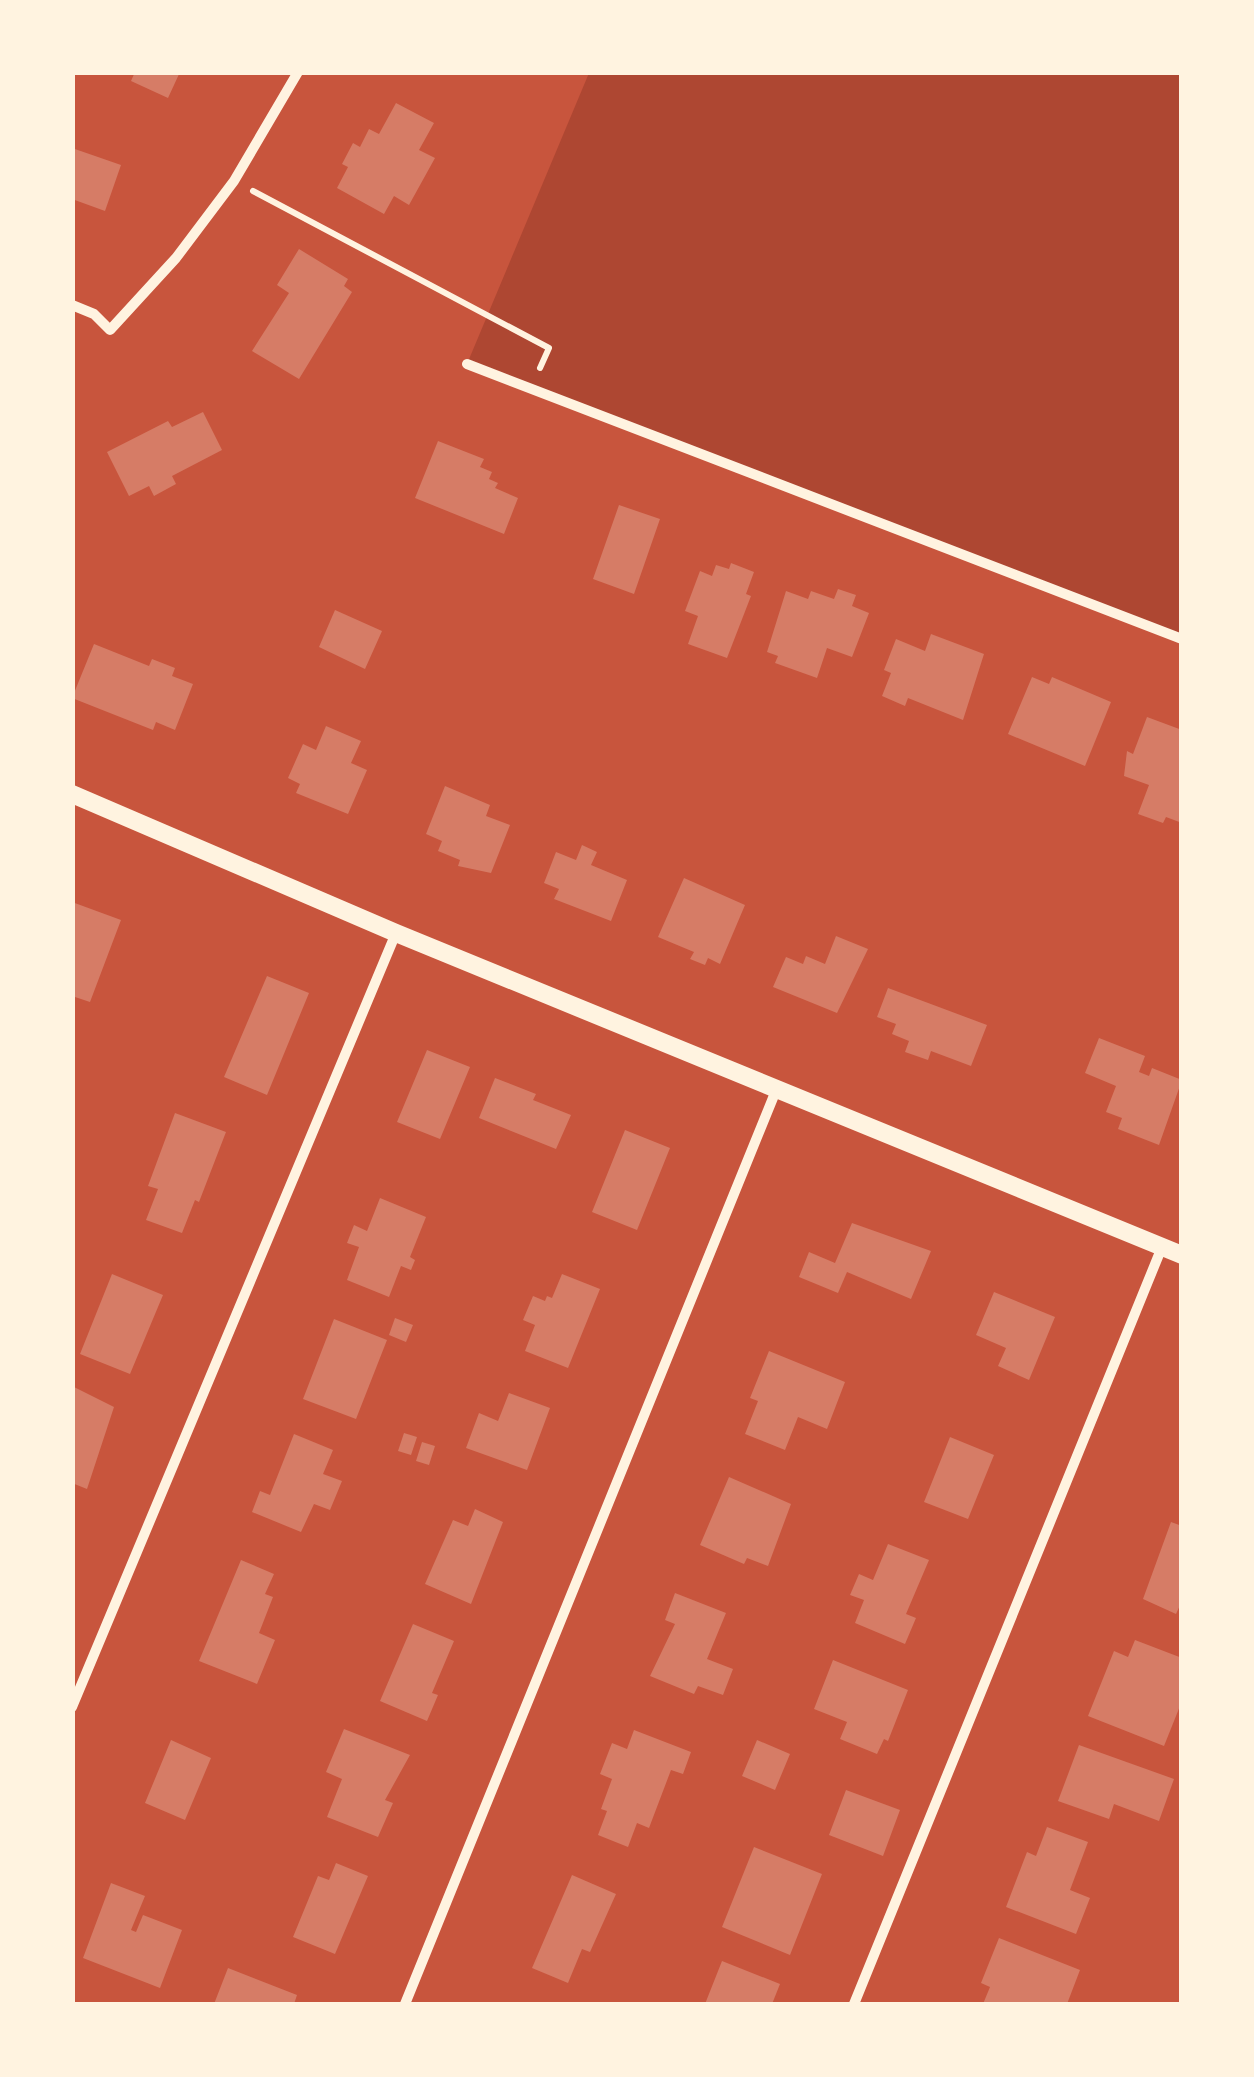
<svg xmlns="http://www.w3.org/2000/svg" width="1254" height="2077" font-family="'IBM Plex Serif',serif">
  <rect width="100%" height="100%" fill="#c8553d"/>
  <path fill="#ae4732" d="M589 73H1181V639L467 364Z"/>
  <path fill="#d67c66" d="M135 72H180L168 98 131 81Z
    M396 103 434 123 419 150 435 158 409 205 394 196 384 214 337 188 348 167 342 164 353 143 360 147 369 129 379 134Z
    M72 148 121 165 105 211 72 199Z
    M299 249 348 279 344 286 352 292 299 379 252 351 289 293 277 285Z
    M203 412 222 450 172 476 176 484 154 496 149 486 129 496 107 452 168 421 172 427Z
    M438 441 484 459 480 467 492 472 489 479 498 483 495 488 518 498 504 534 415 498Z
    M619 505 660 519 634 594 593 579Z
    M731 563 754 572 746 594 751 596 727 658 688 644 698 616 685 611 700 571 712 576 716 565 729 569Z
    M838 589 856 595 852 606 869 613 852 657 827 648 817 678 775 663 778 656 767 652 786 591 808 599 811 591 834 599Z
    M335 610 382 631 365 669 319 647Z
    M931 634 984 654 963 720 908 698 905 706 882 696 891 673 884 670 896 639 925 651Z
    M94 644 149 666 152 659 175 668 172 676 193 684 175 730 156 722 153 730 72 698Z
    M1032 677 1049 684 1052 677 1111 702 1085 766 1008 734Z
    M1147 717 1182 730V823L1166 817 1163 823 1138 814 1149 785 1124 776 1127 751 1133 754Z
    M326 726 361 741 351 763 367 770 348 814 296 793 300 784 288 778 303 744 316 750Z
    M445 786 490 805 486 816 510 825 491 873 458 866 460 860 438 851 442 841 426 834Z
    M582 845 597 852 591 865 627 880 611 921 554 899 559 889 544 883 556 852 576 860Z
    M684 878 745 905 720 964 708 958 705 965 690 959 694 952 658 937Z
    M72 902 121 920 90 1002 72 996Z
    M836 936 868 949 837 1013 773 987 786 957 803 964 806 956 825 964Z
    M267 976 309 993 267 1095 224 1077Z
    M888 988 987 1025 971 1066 931 1051 928 1060 905 1052 909 1041 892 1034 896 1024 877 1017Z
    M1099 1038 1145 1056 1139 1072 1149 1076 1152 1068 1182 1080 1159 1145 1118 1129 1122 1118 1106 1112 1116 1086 1085 1073Z
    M427 1050 470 1067 440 1139 397 1122Z
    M495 1078 536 1094 533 1100 571 1115 556 1149 479 1118Z
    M175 1113 226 1132 199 1202 195 1200 182 1233 146 1220 158 1189 148 1186Z
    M625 1130 670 1148 637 1230 592 1212Z
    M380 1198 426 1217 410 1257 415 1260 411 1270 401 1266 389 1297 347 1280 359 1247 347 1243 354 1225 367 1231Z
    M852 1223 931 1251 911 1299 847 1272 838 1293 799 1277 809 1252 835 1263Z
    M112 1274 163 1295 130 1374 80 1354Z
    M562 1274 600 1289 568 1368 525 1351 535 1325 523 1320 533 1296 545 1301 547 1296 552 1298Z
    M994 1292 1055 1317 1029 1380 998 1366 1006 1348 976 1335Z
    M395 1318 413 1325 406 1342 389 1335Z
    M334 1319 387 1340 356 1419 303 1399Z
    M769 1351 845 1382 827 1429 798 1417 785 1450 745 1434 758 1401 750 1398Z
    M72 1386 114 1407 87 1489 72 1483Z
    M509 1393 550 1408 527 1470 466 1448 479 1413 498 1421Z
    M404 1433 417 1437 411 1455 398 1451Z
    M294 1434 333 1450 323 1474 342 1481 330 1510 314 1504 301 1532 252 1512 260 1491 270 1495Z
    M950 1437 994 1455 968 1519 924 1502Z
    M422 1442 435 1446 429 1465 416 1461Z
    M729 1477 791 1504 768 1566 747 1558 744 1564 700 1545Z
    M475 1509 503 1522 471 1604 425 1584 453 1520 468 1526Z
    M1171 1522 1182 1526V1601L1176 1614 1143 1599Z
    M888 1544 929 1560 906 1614 916 1618 905 1644 855 1623 864 1600 850 1595 859 1574 873 1580Z
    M241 1560 274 1574 265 1594 273 1597 259 1633 275 1640 257 1684 199 1661Z
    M675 1593 726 1613 707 1659 733 1669 723 1695 698 1686 694 1694 650 1676 675 1624 665 1620Z
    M413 1624 454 1641 432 1693 438 1695 427 1721 380 1701Z
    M1135 1640 1182 1658V1701L1164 1746 1088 1716 1114 1651 1128 1657Z
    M833 1660 908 1690 888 1741 884 1739 877 1754 840 1739 847 1722 814 1709Z
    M344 1729 410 1755 385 1800 393 1803 378 1837 327 1817 342 1779 326 1772Z
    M634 1730 691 1752 683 1774 671 1770 649 1828 637 1823 628 1847 598 1835 607 1811 601 1809 612 1779 600 1774 612 1743 627 1749Z
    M171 1740 211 1758 185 1820 145 1803Z
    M757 1740 790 1754 775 1790 742 1776Z
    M1079 1745 1174 1779 1159 1821 1114 1804 1109 1819 1058 1801Z
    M846 1790 900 1810 883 1856 829 1835Z
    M1047 1827 1088 1842 1070 1890 1090 1898 1076 1934 1006 1907 1027 1852 1036 1856Z
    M754 1847 822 1874 790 1955 722 1927Z
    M336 1863 368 1876 335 1954 293 1937 318 1876 329 1880Z
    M572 1875 616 1894 590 1952 582 1949 568 1983 532 1968Z
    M111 1883 145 1896 131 1930 136 1932 143 1915 182 1930 160 1988 83 1958Z
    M999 1938 1080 1970 1067 2004H983L990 1987 981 1983Z
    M722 1961 780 1984 772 2004H705Z
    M228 1968 297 1995 294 2004H214Z"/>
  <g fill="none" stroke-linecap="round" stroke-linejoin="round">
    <path stroke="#fff3e0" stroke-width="6" d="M253 191 549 348 540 368"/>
    <path stroke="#fff3e0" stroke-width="10" d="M72 305 94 314 110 330 176 258 234 181 298 72
      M467 364 1182 639
      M72 1707 396 933
      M405 2004 777 1088
      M854 2004 1162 1247"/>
    <path stroke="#fff3e0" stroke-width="18" d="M72 794 396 933 1182 1255"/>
  </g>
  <rect width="1254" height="2077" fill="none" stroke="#fff3e0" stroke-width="150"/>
</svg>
